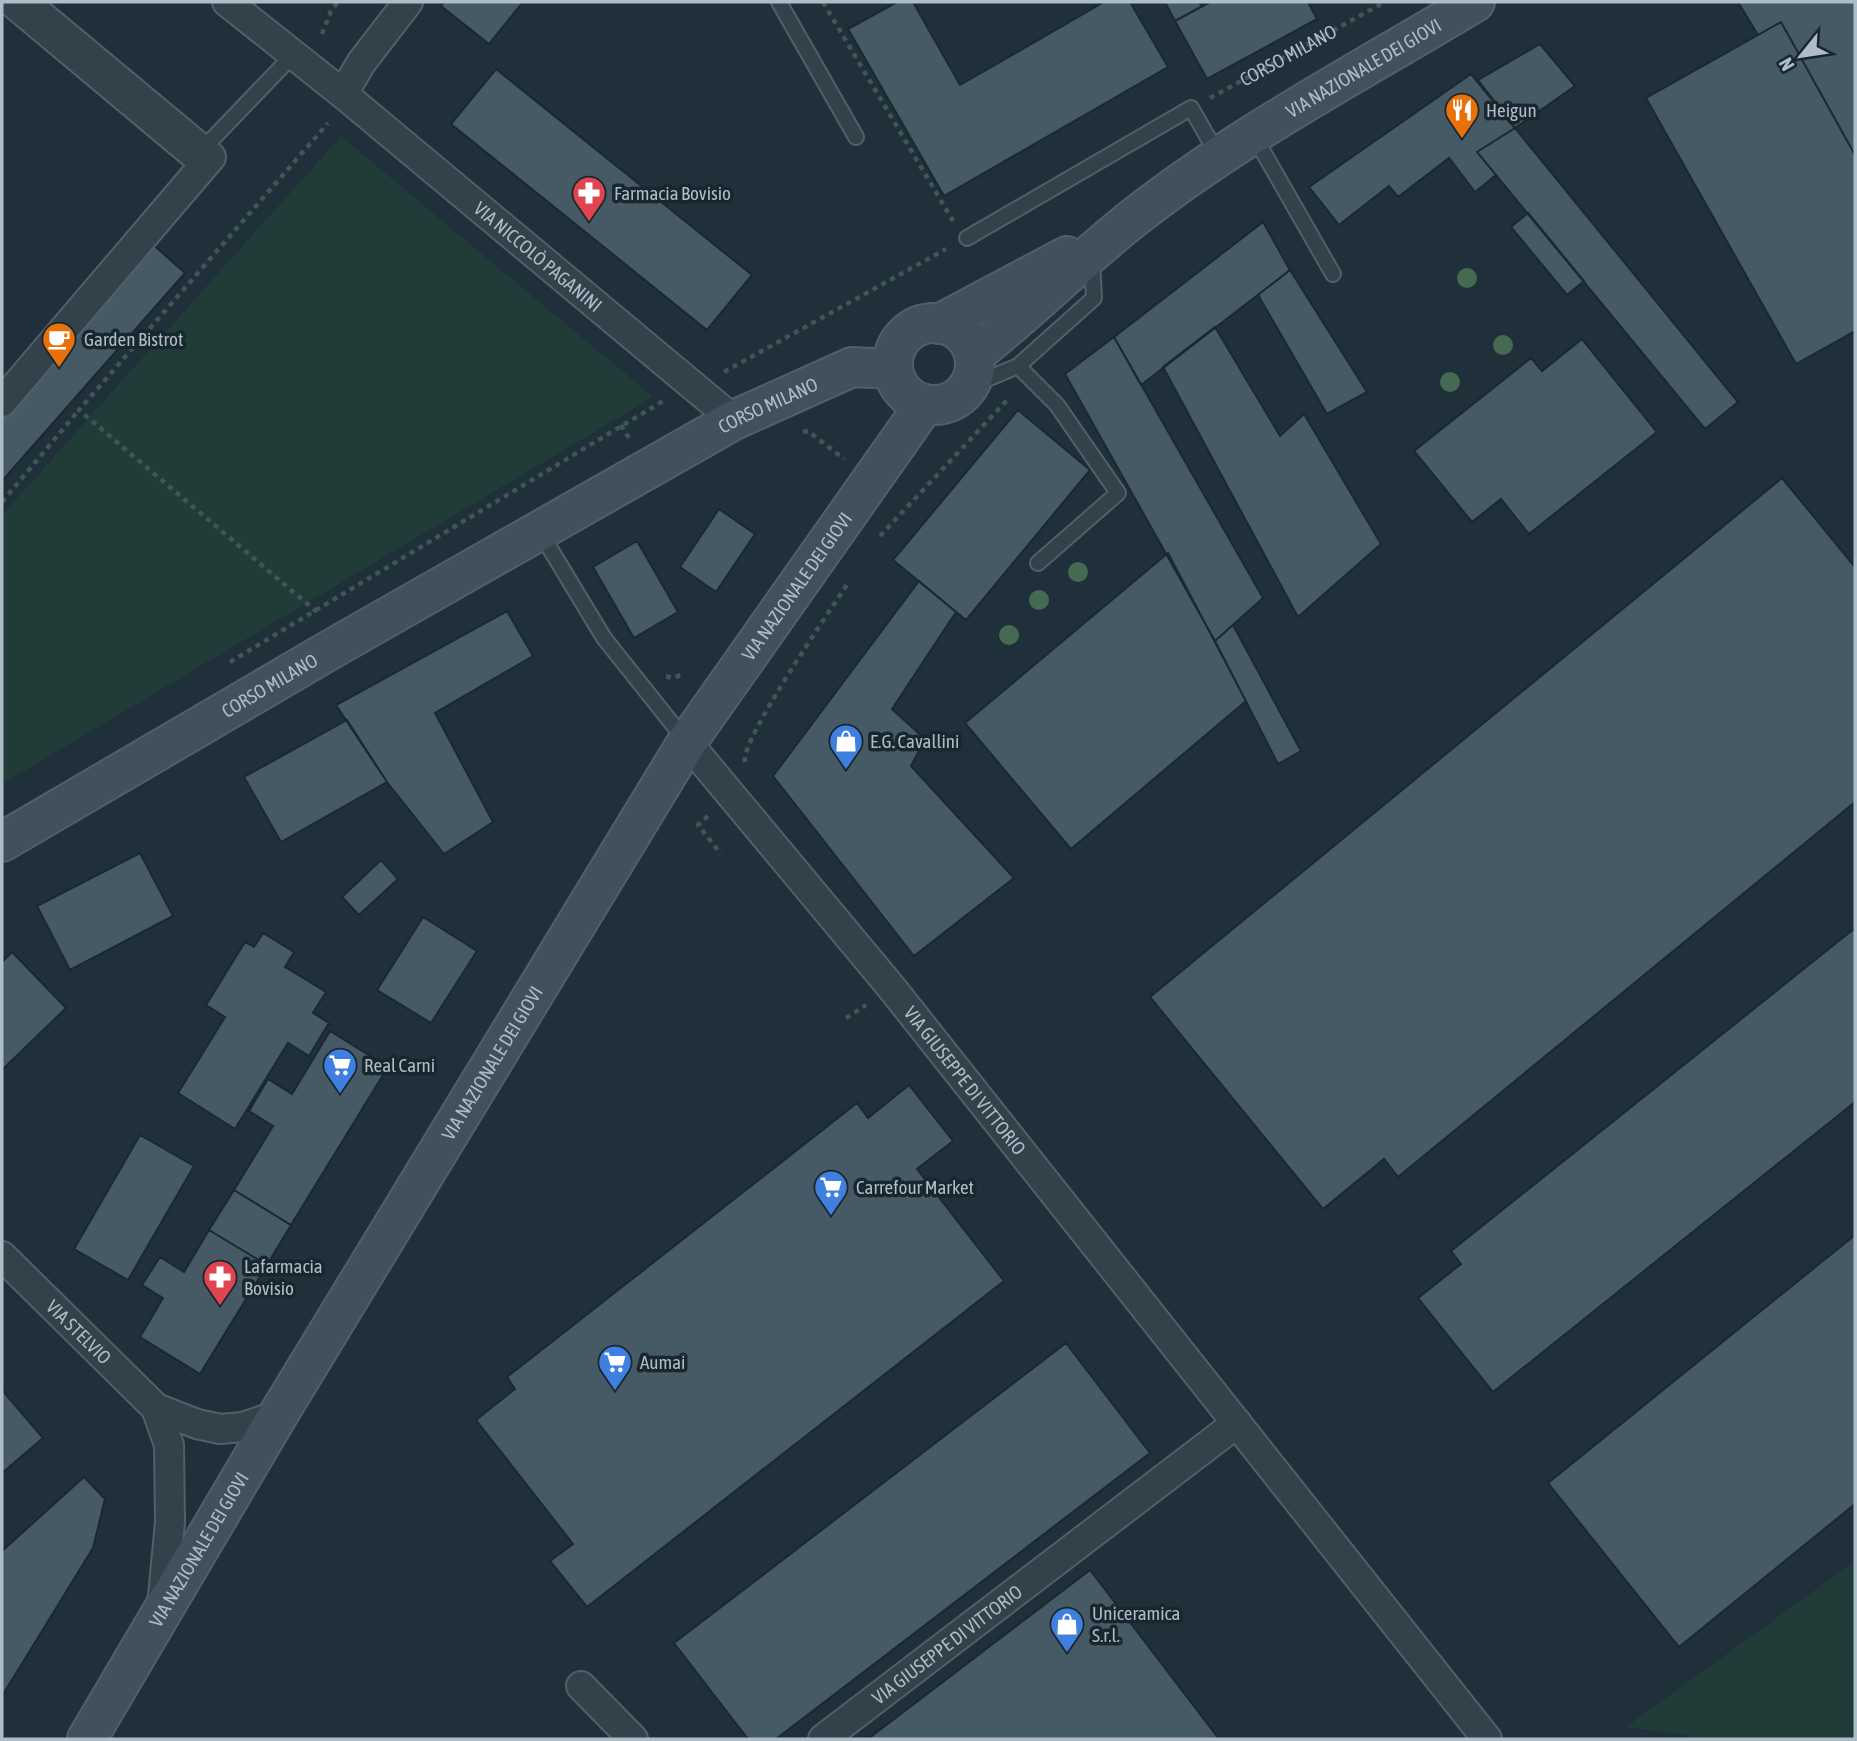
<svg xmlns="http://www.w3.org/2000/svg" width="1857" height="1741" font-family="'Asap Condensed',sans-serif">
  <rect width="100%" height="100%" fill="#1f303a"/>
  <path fill="#213b38" d="M341 136 653 397 2 784V515Z
    M1855 1561V1739H1691L1686 1735 1626 1727Z"/>
  <path fill="#465a66" stroke="#1a2830" stroke-width="2" d="M444 2H523L489 44 441 6Z
    M897 2H913L960 85 1104 2H1130L1168 67 944 196 848 29Z
    M1165 2H1199L1202 6 1175 21Z
    M1210 2H1308L1317 19 1207 79 1175 21Z
    M1738 2H1855V155L1781 22 1758 35Z
    M1781 22 1855 155V331L1796 364 1646 98Z
    M1540 44 1575 86 1515 128 1478 80Z
    M496 69 752 275 707 330 451 124Z
    M1471 74 1515 128 1477 152 1496 175 1475 192 1449 158 1398 197 1389 186 1339 225 1309 187Z
    M1515 128 1738 402 1705 429 1477 152Z
    M1528 213 1584 281 1567 295 1511 227Z
    M1263 222 1290 270 1141 385 1114 337Z
    M149 241 185 273 2 481V409Z
    M1290 270 1367 392 1327 414 1258 295Z
    M1215 327 1280 436 1304 414 1381 544 1298 617 1163 367Z
    M1114 337 1263 598 1215 641 1065 374Z
    M1582 339 1657 432 1529 534 1501 499 1472 522 1414 451 1531 358 1542 371Z
    M1018 410 1090 470 966 620 893 560Z
    M1782 478 1855 567V802L1398 1177 1384 1159 1323 1209 1150 997Z
    M719 509 755 534 716 592 680 567Z
    M637 541 678 612 634 638 593 567Z
    M1168 553 1246 701 1071 849 965 723Z
    M919 581 956 612 892 709 925 739 911 766 1014 878 914 956 773 776Z
    M507 611 533 656 435 713 493 822 444 854 387 782 336 705Z
    M1233 625 1301 751 1278 764 1215 641Z
    M347 720 387 782 281 842 244 777Z
    M140 853 173 916 70 970 37 906Z
    M381 860 398 879 359 915 342 897Z
    M423 917 477 951 431 1023 377 990Z
    M1855 928V1102L1493 1392 1418 1298 1461 1264 1451 1251Z
    M263 933 294 952 285 967 326 992 313 1013 329 1023 309 1056 288 1043 235 1129 178 1093 225 1017 206 1005 245 942 254 947Z
    M12 952 66 1008 2 1070V962Z
    M330 1031 388 1067 291 1225 234 1190 273 1126 249 1111 268 1079 292 1094Z
    M909 1085 953 1141 917 1169 1004 1281 587 1607 550 1561 573 1544 476 1420 515 1389 507 1377 857 1103 868 1118Z
    M140 1135 194 1166 128 1280 74 1249Z
    M234 1190 291 1225 267 1265 209 1230Z
    M209 1230 267 1265 200 1374 140 1337 163 1298 142 1285 160 1257 184 1272Z
    M1855 1235V1504L1679 1647 1548 1483Z
    M1066 1343 1150 1453 776 1739H748L674 1643Z
    M2 1390 43 1438 2 1473Z
    M84 1477 105 1499 93 1548 2 1696V1551Z
    M1090 1570 1219 1739H868Z"/>
  <g fill="none" stroke-linecap="round" stroke-linejoin="round">
    <g stroke="#505f68" stroke-width="18">
      <path id="lane" d="M779 2 856 137
        M2 3 191 161
        M1254 136 1333 274
        M200 152 293 55
        M967 238 1191 108 1218 155
        M1018 366 1057 405 1118 493 1038 563
        M968 387 1018 366 1094 298 1092 260
        M540 532 604 638 686 741"/>
    </g>
    <g stroke="#505f68" stroke-width="32">
      <g id="street">
        <path id="s2" d="M227 2 343 94 734 420"/>
        <path d="M343 94 361 63 408 2"/>
        <path d="M2 402 211 157 25 2"/>
        <path id="s3" d="M687 742 891 987 1487 1739"/>
        <path id="s4" d="M2 1256 156 1408 197 1424 220 1429 243 1427 278 1415"/>
        <path d="M156 1408 169 1445 170 1522 162 1606"/>
        <path d="M581 1686 633 1739"/>
        <path id="s5" d="M823 1739 1237 1423"/>
      </g>
    </g>
    <g stroke="#505f68" stroke-width="42">
      <g id="secondary">
        <circle cx="934" cy="364" r="41"/>
        <path d="M939 324 1067 256"/>
        <path id="s6" d="M974 355C1026 314 1074 266 1126 224 1233 138 1358 73 1475 2"/>
        <path id="s7" d="M2 842 335 647 734 420 852 367 893 369"/>
        <path id="s8" d="M87 1739 278 1415 687 742 925 404"/>
      </g>
    </g>
    <g stroke="#3e5755" stroke-width="4.5" stroke-dasharray="5 5" stroke-linecap="butt">
      <path d="M823 2 953 221"/>
      <path d="M322 34 331 11 338 2"/>
      <path id="s1" d="M1210 98 1385 2"/>
      <path d="M724 372 946 249"/>
      <path d="M621 425 630 440"/>
      <path d="M803 432 808 431 844 459"/>
      <path d="M2 502 79 410"/>
      <path d="M880 536 1009 398"/>
      <path d="M317 612 79 410 328 123"/>
      <path d="M230 662 663 401"/>
      <path d="M666 676 672 678 684 674"/>
      <path d="M745 762C741 739 830 611 848 583"/>
      <path d="M708 816 698 825 721 854"/>
      <path d="M846 1018 866 1005"/>
    </g>
    <use href="#lane" stroke="#32414a" stroke-width="14"/>
    <use href="#street" stroke="#32414a" stroke-width="28"/>
    <use href="#secondary" stroke="#40515d" stroke-width="38"/>
  </g>
  <g fill="#446a51">
    <circle cx="1467" cy="278" r="10"/>
    <circle cx="1503" cy="345" r="10"/>
    <circle cx="1450" cy="382" r="10"/>
    <circle cx="1078" cy="572" r="10"/>
    <circle cx="1039" cy="600" r="10"/>
    <circle cx="1009" cy="635" r="10"/>
  </g>
  <defs>
    <g id="restaurant-pin" transform="scale(1.75)"><path d="M0 17L-7.5 6A9.5 9.5 0 1 1 7.5 6Z" fill="#e8710a" stroke="#18262e"/><path d="M-5-6h1v4h1v-4h1v4h1v-4h1v5L-1.5 .5V6h-2V.5L-5-1ZM5-6V6H3V1.5H1.5Q1.5-4 5-6Z" fill="#fff"/></g>
    <g id="pharmacy-pin" transform="scale(1.75)"><path d="M0 17L-7.5 6A9.5 9.5 0 1 1 7.5 6Z" fill="#e0444e" stroke="#18262e"/><path d="M-2-6h4v4h4v4h-4v4h-4v-4h-4v-4h4Z" fill="#fff"/></g>
    <g id="cafe-pin" transform="scale(1.75)"><path d="M0 17L-7.5 6A9.5 9.5 0 1 1 7.5 6Z" fill="#e8710a" stroke="#18262e"/><path d="M-5.5-4.5H6V0H3Q3 3.5 0 3.5H-2.5Q-5.5 3.5-5.5 0ZM3-3.2v2h1.7v-2ZM-6 4.5H4V6H-6Z" fill="#fff"/></g>
    <g id="shop-pin" transform="scale(1.75)"><path d="M0 17L-7.5 6A9.5 9.5 0 1 1 7.5 6Z" fill="#3f7fe0" stroke="#18262e"/><path d="M-5-2.5h2.3a2.7 3.5 0 0 1 5.4 0H5L5.5 6h-11ZM-1.5-2.5h3a1.5 2.3 0 0 0-3 0Z" fill="#fff"/></g>
    <g id="supermarket-pin" transform="scale(1.75)"><path d="M0 17L-7.5 6A9.5 9.5 0 1 1 7.5 6Z" fill="#3f7fe0" stroke="#18262e"/><path d="M-6-5.5h2.5l.6 2H6L4.5 2H-2.5L-4.4-4H-6ZM-1.5 3.2a1.3 1.3 0 1 0 .1 0ZM3 3.2a1.3 1.3 0 1 0 .1 0Z" fill="#fff"/></g>
  </defs>
  <g fill-rule="evenodd">
    <use href="#restaurant-pin" x="1462" y="110"/>
    <use href="#pharmacy-pin" x="589" y="193"/>
    <use href="#cafe-pin" x="59" y="339"/>
    <use href="#shop-pin" x="846" y="741"/>
    <use href="#supermarket-pin" x="340" y="1065"/>
    <use href="#supermarket-pin" x="831" y="1187"/>
    <use href="#pharmacy-pin" x="220" y="1277"/>
    <use href="#supermarket-pin" x="615" y="1362"/>
    <use href="#shop-pin" x="1067" y="1624"/>
  </g>
  <g text-anchor="middle" stroke-width="7" stroke-linejoin="round" paint-order="stroke">
    <g font-size="19" fill="#adbcc7" stroke="#18262e">
      <text dy="7" stroke="none"><textPath href="#s1" startOffset="89">CORSO MILANO</textPath></text>
      <text dy="7" stroke="none"><textPath href="#s6" startOffset="485">VIA NAZIONALE DEI GIOVI</textPath></text>
      <text dy="7" stroke="none"><textPath href="#s2" startOffset="402">VIA NICCOLÒ PAGANINI</textPath></text>
      <text dy="7" stroke="none"><textPath href="#s7" startOffset="882">CORSO MILANO</textPath></text>
      <text dy="7" stroke="none"><textPath href="#s8" startOffset="1354">VIA NAZIONALE DEI GIOVI</textPath></text>
      <text dy="7" stroke="none"><textPath href="#s7" startOffset="310">CORSO MILANO</textPath></text>
      <text dy="7" stroke="none"><textPath href="#s8" startOffset="788">VIA NAZIONALE DEI GIOVI</textPath></text>
      <text dy="7" stroke="none"><textPath href="#s3" startOffset="438">VIA GIUSEPPE DI VITTORIO</textPath></text>
      <text dy="7" stroke="none"><textPath href="#s4" startOffset="108">VIA STELVIO</textPath></text>
      <text dy="7" stroke="none"><textPath href="#s8" startOffset="220">VIA NAZIONALE DEI GIOVI</textPath></text>
      <text dy="7" stroke="none"><textPath href="#s5" startOffset="156">VIA GIUSEPPE DI VITTORIO</textPath></text>
    </g>
    <g font-size="19" fill="#adbcc7" stroke="#18262e" text-anchor="start">
      <text x="1486" y="117">Heigun</text>
      <text x="614" y="200">Farmacia Bovisio</text>
      <text x="84" y="346">Garden Bistrot</text>
      <text x="870" y="748">E.G. Cavallini</text>
      <text x="364" y="1072">Real Carni</text>
      <text x="856" y="1194">Carrefour Market</text>
      <text x="244" y="1273">Lafarmacia<tspan x="244" dy="22">Bovisio</tspan></text>
      <text x="640" y="1369">Aumai</text>
      <text x="1092" y="1620">Uniceramica<tspan x="1092" dy="22">S.r.l.</tspan></text>
    </g>
  </g>
  <rect width="1857" height="1741" fill="none" stroke="#adbcc7" stroke-width="7"/>
  <g transform="translate(1801 56) rotate(240)" stroke="#18262e" stroke-width="5" paint-order="stroke">
  <path d="M0-5L12 26L0 18L-12 26Z" fill="#adbcc7"/>
  <text y="-10" font-size="19" font-weight="bold" text-anchor="middle" fill="#adbcc7">N</text>
  </g>
</svg>
